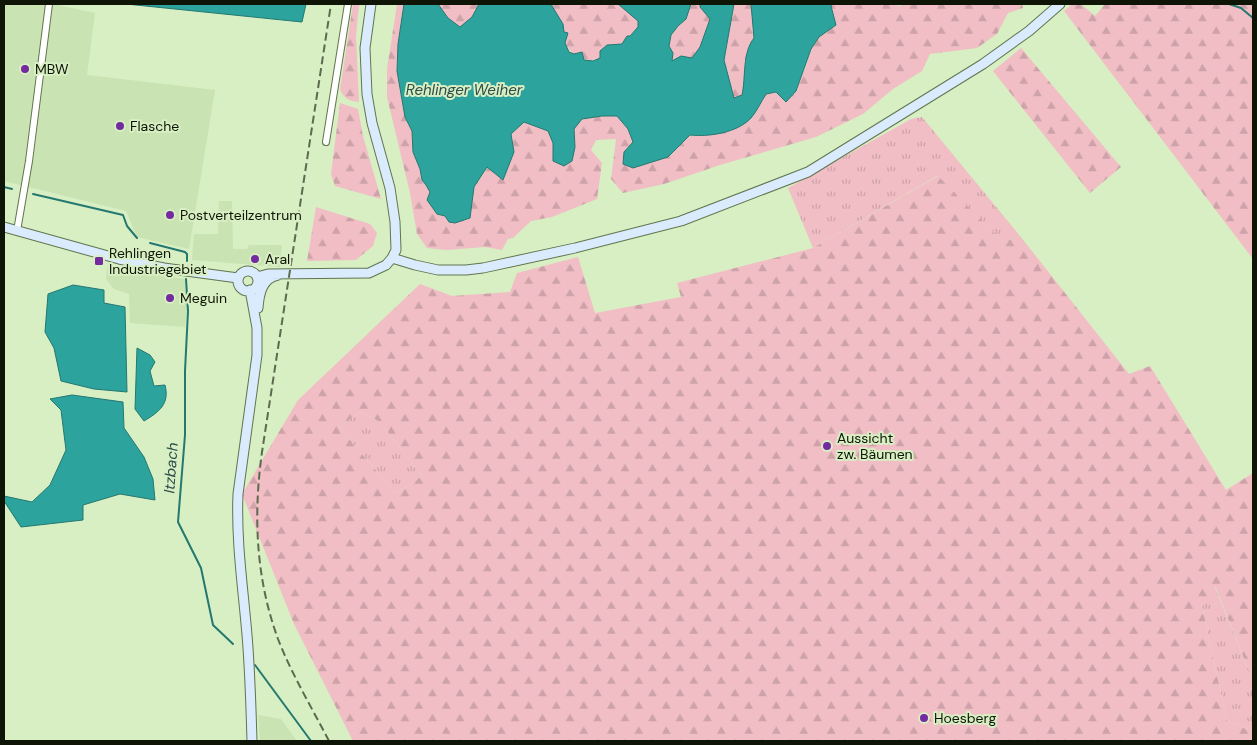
<svg xmlns="http://www.w3.org/2000/svg" width="1257" height="745" font-family="'DM Sans',sans-serif">
  <defs>
    <pattern id="grass-tufts" width="24" height="20" patternUnits="userSpaceOnUse" patternTransform="scale(1.25)"><rect width="24" height="20" fill="#f1bec5"/><path d="M3 7l-1-3M5 7V3M7 7l1-3M15 17l-1-3M17 17v-4M19 17l1-3" fill="none" stroke="#cda2a8"/></pattern>
    <pattern id="forest-firs" width="22" height="20" patternUnits="userSpaceOnUse" patternTransform="scale(1.25)"><rect width="22" height="20" fill="#f1bec5"/><path d="M5 1l3.5 6h-7zM16 11l3.5 6h-7z" fill="#cda2a8"/></pattern>
  </defs>
  <rect width="100%" height="100%" fill="#d8eec3"/>
  <path fill="#cae3b2" d="M4 4H53L95 13 87 75 215 90 189 249 137 237 126 211 4 181Z
    M219 201H232L233 249H247L248 246 250 245H282L280 267 192 260 194 234H218Z
    M107 268 185 279 187 308 185 327 130 323 129 294 114 289 106 279Z
    M258 715 281 719 297 741H260Z"/>
  <path fill="url(#grass-tufts)" d="M922 117 1020 236 1003 242 937 176 813 248 788 188 911 119Z
    M361 412 380 422 422 476 396 494 339 427Z
    M1214 585 1253 681V732L1227 721 1202 606Z"/>
  <path fill="url(#forest-firs)" fill-rule="evenodd" d="M353 4H359L356 37 359 102C349 101 345 99 340 90Z
    M397 4H404L398 44 397 70 405 117 412 131 413 152 420 169 422 180 426 185 445 216 455 223 470 218 474 187 488 167 502 179 514 153 511 134 525 122 549 131 553 143V161L575 147 574 129 582 119 602 116H617L628 129 633 142 624 152 634 168 649 162 690 135 701 136 758 108 766 94 776 92 786 102 804 71 811 49 819 37 836 25 831 6 832 4H889L900 6 904 4H1022L1023 8 1008 13 997 34 977 48 930 54 922 71 893 89 863 114 816 137 720 165 664 184 623 193 611 179 616 139 596 140 591 150 602 163 597 199 552 217 531 221 513 238 508 239 502 250 485 247 446 250 427 248 417 234 410 193 387 97V69Z
    M438 4H479L472 17 460 27 448 18Z
    M552 4H618L638 21V27L622 44 607 45 600 51V58C585 64 571 56 565 43L567 37 564 33Z
    M691 4H700V7L710 19 700 47 692 58 681 56 672 61 669 46 671 35 678 26 686 19Z
    M734 4H751L754 38 746 69 742 96 734 98 724 60Z
    M1072 4H1081L1095 16 1105 4H1253V259L1064 11Z
    M1021 48 1121 167 1090 193 993 71Z
    M340 103 358 109 363 136 381 199 335 186 331 174Z
    M938 176 1003 242 1020 236 1129 374 1150 366 1226 490 1253 473V681L1215 586 1202 606 1227 721 1253 732V741H353L294 624 242 494 298 400 420 284 452 296 510 292 517 273 578 257 595 313 681 297 677 283 813 248ZM361 412 380 422 422 476 396 494 339 427Z
    M316 207 370 224 377 233 373 246 356 260 307 261Z"/>
  <path fill="#2ca39d" stroke="#237870" d="M126 4H306L302 22Z
    M404 4H438L448 18 460 27 472 17 479 4H552V6L563 24 564 32 568 33 565 43 569 52 574 54 582 52 584 60 593 61 600 58V51L607 45 622 44 627 36H630L638 27V21L618 4H691L686 19 678 26 671 35 669 46 673 53 672 61 681 56 692 58 700 47 710 19 700 7V4H734L724 60 734 98 742 95C746 77 742 53 754 38L751 4H832L831 6 836 25 819 37 811 49 796 91 786 102 776 92 766 94C761 102 757 111 751 118 737 133 709 137 690 135L668 157 633 168 623 164 624 152 633 142 628 129 617 116H602L582 119 574 129 575 147 572 161 564 166 553 161V143L548 131 524 122 511 134 514 152 503 180 487 167 474 187 470 218 455 223 449 222 445 216 437 214 427 200 430 192 426 185 422 180 420 169 413 152 412 131 405 117 397 71 398 44Z
    M73 285 104 290V303L125 307 127 392 94 389 61 381 54 348 45 332 48 294Z
    M137 348 150 355 155 362 150 371 154 386 165 385C170 404 159 412 144 421L135 409Z
    M72 395 123 402 124 428 144 457 153 479 155 500 120 494 83 505V520L21 527 4 501V496L32 502 50 485 66 450 61 410 50 399Z"/>
  <g fill="none" stroke-linecap="round" stroke-linejoin="round">
    <path stroke="#237870" stroke-width="2" d="M1229 4 1241 8 1253 18
      M4 187 12 189
      M33 194 123 215 127 226 137 238
      M150 243 185 252 187 254V261
      M186 279 188 311 185 371V435L178 522 201 568 213 625 233 644
      M255 665 311 741"/>
    <g stroke="#62754e" stroke-width="8">
      <path id="street" d="M326 142 348 4
        M17 231 29 161 49 4"/>
    </g>
    <g stroke="#62754e" stroke-width="11">
      <path id="secondary" d="M4 227 119 259 164 268 238 278
        M392 258 415 265 438 270H466L483 268 575 248 681 221 808 172 983 64 1029 31 1060 4
        M238 281a10 10 0 1 1 20 0a10 10 0 1 1-20 0Z
        M257 277 268 274 369 273 386 265 392 258 396 250 395 222 390 188 372 123 367 94 365 48 371 4
        M250 290 257 328V355L238 494C236 542 243 587 247 635 250 670 251 706 252 741
        M258 308C259 294 262 278 278 275"/>
    </g>
    <use href="#street" stroke="#fff" stroke-width="6"/>
    <use href="#secondary" stroke="#d9ebfd" stroke-width="9"/>
    <path stroke="#5d6a50" stroke-width="2" stroke-dasharray="8 4" stroke-linecap="butt" d="M329 741C312 708 292 675 278 639 256 579 253 516 262 452L331 4"/>
  </g>
  <g fill="#732b9f" stroke="#d8eec3" stroke-width="2">
    <circle cx="25" cy="69" r="5"/>
    <circle cx="120" cy="126" r="5"/>
    <circle cx="170" cy="215" r="5"/>
    <circle cx="255" cy="259" r="5"/>
    <rect x="94" y="256" width="10" height="10" rx="2.5"/>
    <circle cx="170" cy="298" r="5"/>
    <circle cx="827" cy="446" r="5"/>
    <circle cx="924" cy="718" r="5"/>
  </g>
  <g text-anchor="middle" stroke-width="4" stroke-linejoin="round" paint-order="stroke">
    <g font-size="14" fill="#0e1506" stroke="#d8eec3" text-anchor="start">
      <text x="35" y="74">MBW</text>
      <text x="130" y="131">Flasche</text>
      <text x="180" y="220">Postverteilzentrum</text>
      <text x="109" y="258">Rehlingen<tspan x="109" dy="16">Industriegebiet</tspan></text>
      <text x="265" y="264">Aral</text>
      <text x="180" y="303">Meguin</text>
      <text x="837" y="443">Aussicht<tspan x="837" dy="16">zw. Bäumen</tspan></text>
      <text x="934" y="723">Hoesberg</text>
    </g>
    <g font-size="15" font-style="italic" fill="#2b4d4a" stroke="#d8eec3">
      <text x="464" y="95">Rehlinger Weiher</text>
      <text transform="translate(171 468) rotate(-86)" y="5">Itzbach</text>
    </g>
  </g>
  <rect width="1257" height="745" fill="none" stroke="#0e1506" stroke-width="10"/>
</svg>
